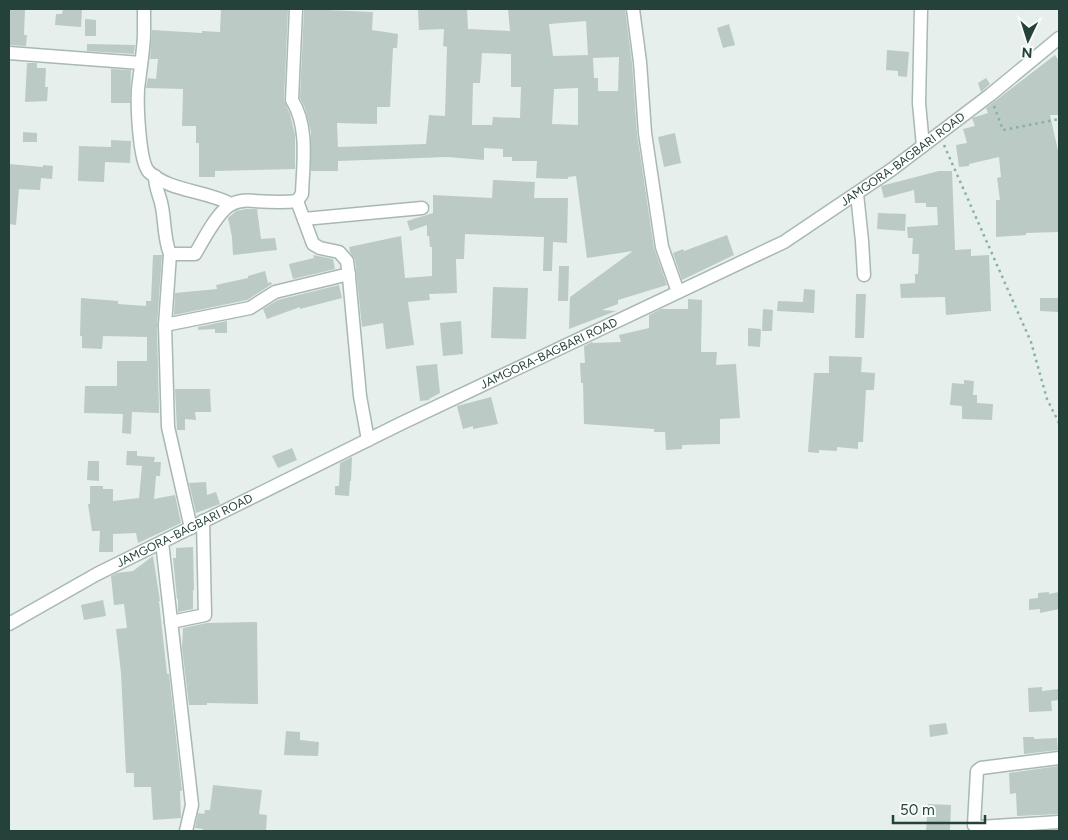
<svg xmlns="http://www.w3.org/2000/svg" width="1068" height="840" font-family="Figtree,sans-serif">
  <rect width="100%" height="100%" fill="#e6efeb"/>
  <path fill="#bbcac4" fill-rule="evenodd" d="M9 9H25L24 35H27L26 46 9 45Z
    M63 9H82L81 27 55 25 56 14H62Z
    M221 9H288L284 100 290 114 295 135V169L215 171V177H199V143H196V126H182L183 89 146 88 148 78 156 79 158 59H150L152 30 202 33V31L220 32Z
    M304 9 373 12 372 30 398 34 397 48H393L390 107H377V124L337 123 338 147 426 144 429 115 445 116 447 47 443 46 444 29 419 30 418 9H467L468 29 510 31 508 9H625L632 63 637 134 654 248 667 285 618 300V304L602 310 616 311 569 329 570 297 633 251 587 258 576 176 568 177V179L536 178 537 161H512V157H503V149L484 148V160L447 157 338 161V171H311V132L305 108 300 98ZM586 21 588 55 553 56 549 24ZM482 53 511 54V87H521L520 118 493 117 492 125H472L473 83H480ZM619 57 618 91H598V78H594L593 58ZM578 88V125L552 124 554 89Z
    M85 19 96 20V36H85Z
    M729 24 735 45 723 48 717 28Z
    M87 44 135 45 134 54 87 51Z
    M887 50 909 52 907 77 898 76V71L886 70Z
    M1055 55 1059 61V115H1050L1059 155V232L1026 233V235L996 237V200H1000L997 178 1001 177 999 157 969 164V166L959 167 956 145 967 143 963 129 975 126 972 118 988 113 986 108Z
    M27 63H37V68H46L45 87H48L47 101 25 102Z
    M111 69 131 70 130 103H111Z
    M986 78 990 84 981 92 978 83Z
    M23 132 37 133V142H23Z
    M675 133 681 163 664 167 658 137Z
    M111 140 131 141 130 163 105 162 104 182 78 181 79 146 111 147Z
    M9 164 43 167V165L53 166 52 179 41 178 40 190 19 189 16 225 9 224Z
    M939 171H952L955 250 971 249V256L989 255 991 311 946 315 945 297 901 298 900 284 915 283V274H918L919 254H912L913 238H908L907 227 938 225 937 207H926V203H915L914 190 884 198 881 186Z
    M493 180 535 182 534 198H568L567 243 553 242 552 271H543L544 237 465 234 464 259H456L457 293 429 294 430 300 408 302 414 345 386 349 383 323 362 327 355 260 350 252 349 247 401 236 405 278 432 276V247H430L429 236H427V225L410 231 407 221 433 213V195L492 198Z
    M246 209H257L261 239 275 238 277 250 233 255 232 237 228 218 236 211Z
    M878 213 906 214 905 231 877 229Z
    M727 235 734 255 682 280 673 253 683 249 684 251Z
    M153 255H162L157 325 159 413 132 412 131 434 122 433 123 414 84 413 85 386H117V361H147V337L103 336 102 349 82 348V336H80L81 298 118 301V304L146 306V301H151Z
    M313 255 333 259 335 269 293 279 289 264 314 258Z
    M559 266H569L568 301H558Z
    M265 271 268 283 271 282 272 284 247 300 174 315 175 293 217 289 216 285 248 278V276Z
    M339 285 342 298 300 309V307L267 319 263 309 278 300Z
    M493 287 528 288 526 339 491 338Z
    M804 289 815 290 814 313 777 311 778 301 803 302Z
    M856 294H866L864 338H855Z
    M1040 298H1059V312L1040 311Z
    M688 299 702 300 701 352H717L716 365 736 364 740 418 720 419V444L682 445V449L666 450 665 432H654V429L584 424 583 383H581L580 363H585L584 346 592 342 593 343 621 342 619 335 649 328V315L661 309H688Z
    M763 309 773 310 772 331H762Z
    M227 321V333H215V329L198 330V327Z
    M461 321 463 354 443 356 440 323Z
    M748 328 761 329 760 347 748 346Z
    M829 356 862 357 861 372 875 373 874 390H866L863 442H858V449L837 447V451L819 450V453L808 452 814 373H829Z
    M437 364 440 393 429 399V400L420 401 416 366Z
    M964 380 974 381 973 395H977V403L993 404 992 420 962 419V406L950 405 952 383 964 384Z
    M175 389H210L211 412H195L196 420 185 419V430H177Z
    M491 397 498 424 473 429V426L463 429 457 406Z
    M292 448 297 460 278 468 272 456Z
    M127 451H137V456L155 457 154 462H161L160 476H156L154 499 175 495 181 523 138 543 136 533 113 534V552H99L100 531H92L88 504H90V486H103V489H113V501L139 498 142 466 126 465Z
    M352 457 351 481H350L349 496 335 495V486H339L340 463Z
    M88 461H99V481L87 480Z
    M206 482 207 495 216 492 220 504 196 513 189 483Z
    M193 547 194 590H193V609L178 612V599H177L173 558H176V548Z
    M153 556 160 601H159L167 674H169L182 791H180L181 818 153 820 151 787H134V773H126L121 673 116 629 127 628 124 604 114 605 111 576 117 573 133 571Z
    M1049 592V594L1059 592V609L1040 613V609L1029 610V599L1038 598V593Z
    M103 600 106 616 84 620 81 605Z
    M257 622 258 704 207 703V705H189L182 648 183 628 207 623Z
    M1042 687V691L1059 689V700L1051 701 1052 711 1029 712 1028 688Z
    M946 723 948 734 930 737 929 725Z
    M286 731 300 732V740L319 742 318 756 284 755Z
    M1023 737H1034V739L1057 738 1058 750 1024 754Z
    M1059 766V814L1017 816 1016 793 1010 794 1009 773Z
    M213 785 262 790 259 814 267 815 266 831H203V829L195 828 198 813 204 814 205 810H210Z
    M928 804 951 805 950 831H926Z"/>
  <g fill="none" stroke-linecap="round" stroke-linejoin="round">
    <g stroke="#a8b8b2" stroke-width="15">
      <g id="minor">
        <path d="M144 9C144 18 144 27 144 36 143 54 140 72 138 89 137 105 139 162 149 172 169 191 207 191 231 204"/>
        <path d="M633 9 640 62 645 133 662 247 678 292"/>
        <path d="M921 9 919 103 923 146"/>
        <path d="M9 53 141 63"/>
        <path d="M155 176C155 189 160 195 162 207 165 223 164 239 170 254"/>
        <path d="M857 194 862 241 864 275"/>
        <path d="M297 201 313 244 320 248 339 252 347 261 349 277 360 396 368 440"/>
        <path d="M304 219 422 208"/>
        <path d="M165 325 250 308 275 292 349 274"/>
        <path d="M191 528 168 427 165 325 170 254H195C203 241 218 210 232 204 238 201 247 200 255 201 270 202 282 203 297 201L302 194C303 164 309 127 292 100L296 9"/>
        <path d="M162 542 192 805 186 831"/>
        <path d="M171 622 205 615 203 521"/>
        <path id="s1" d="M9 624 97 574 402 423 784 242 891 170 990 95 1059 38"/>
        <path d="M1059 758 981 768 977 771 974 825 979 827 1059 822"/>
      </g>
    </g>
    <path stroke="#86b3a5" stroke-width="2.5" stroke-dasharray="2.5 4" stroke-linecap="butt" d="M994 106 1003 130 1059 119
      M944 145 1031 342 1047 399 1059 423"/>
    <use href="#minor" stroke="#fff" stroke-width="12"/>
  </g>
  <g text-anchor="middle" stroke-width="4" stroke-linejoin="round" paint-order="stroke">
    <g font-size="12" fill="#24423a" stroke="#f7fbf9">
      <text dy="4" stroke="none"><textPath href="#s1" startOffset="1009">JAMGORA-BAGBARI ROAD</textPath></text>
      <text dy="4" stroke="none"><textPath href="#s1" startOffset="604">JAMGORA-BAGBARI ROAD</textPath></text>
      <text dy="4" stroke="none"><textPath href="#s1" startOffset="199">JAMGORA-BAGBARI ROAD</textPath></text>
    </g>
  </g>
  <rect width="1068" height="840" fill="none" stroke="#24423a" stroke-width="20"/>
  <g transform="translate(1028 40) rotate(184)" stroke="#f7fbf9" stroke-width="4" paint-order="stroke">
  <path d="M0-4L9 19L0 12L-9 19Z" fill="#24423a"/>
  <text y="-8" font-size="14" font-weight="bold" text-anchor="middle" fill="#24423a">N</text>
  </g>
  <path d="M893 815v8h92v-8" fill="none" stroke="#24423a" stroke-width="2.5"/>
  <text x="900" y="815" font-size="15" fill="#24423a" stroke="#f7fbf9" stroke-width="4" paint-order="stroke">50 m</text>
</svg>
